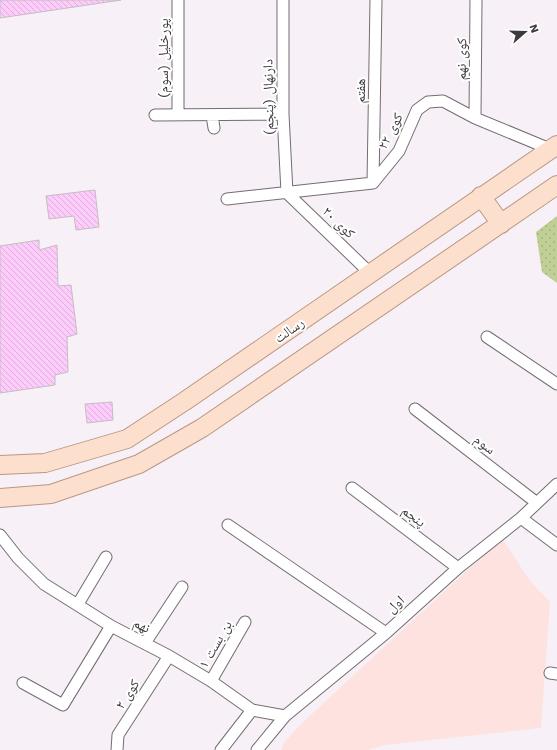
<svg xmlns="http://www.w3.org/2000/svg" width="557" height="750" font-family="'Work Sans','Noto Naskh Arabic',sans-serif">
  <defs>
    <pattern id="park-dots" width="8" height="8" patternUnits="userSpaceOnUse"><rect width="8" height="8" fill="#bfcf96"/><path d="M2 2h.1M6 6h.1" fill="none" stroke="#a5b282" stroke-width="1.8" stroke-linecap="round"/></pattern>
    <pattern id="building-back-hatch" width="6" height="6" patternUnits="userSpaceOnUse"><rect width="6" height="6" fill="#fdccfb"/><path d="M-1 5l2 2M0 0l6 6M5-1l2 2" fill="none" stroke="#dab0d8"/></pattern>
  </defs>
  <rect width="100%" height="100%" fill="#f7f1f7"/>
  <path fill="#fde2df" d="M502 538 530 581 550 602 541 728 385 745 368 750H281L284 743 298 727 343 685Z"/>
  <path fill="url(#park-dots)" d="M557 216V283L542 272 536 232Z"/>
  <path fill="url(#building-back-hatch)" stroke="#c4bdc3" d="M0 0H121L0 18Z
    M95 190 99 227 76 230 74 216 49 219 46 196Z
    M39 240V250L57 245 58 286 71 285 77 334 67 337 68 372 55 375V385L0 393V246Z
    M112 402 113 420 87 423 85 404Z"/>
  <g fill="none" stroke-linecap="round" stroke-linejoin="round">
    <g stroke="#736d72" stroke-width="13">
      <path id="minor" d="M178 0V115
        M283 0V114L287 193
        M155 115 283 114
        M212 115 214 128
        M475 118 476 0
        M373 183 376 0
        M287 193 370 273
        M227 199 373 183 399 151 417 110 428 102 443 101 475 118 550 149
        M487 337 557 384
        M415 409 537 503
        M352 488 458 568
        M521 518 557 545
        M228 525 386 633
        M0 535 18 558 44 584 111 626 169 656 211 681 252 710 285 716
        M78 604 106 557
        M145 643 182 587
        M550 673 557 674
        M211 681 245 622
        M23 683 63 705 111 626
        M117 750 118 735 169 656
        M221 750 252 710
        M257 750 285 716 386 633 458 568 521 518 557 484"/>
    </g>
    <g stroke="#b99784" stroke-width="20">
      <path id="primary" d="M481 196 501 224
        M0 465 45 463 127 439 185 401 557 145
        M0 498 51 494 139 464 202 428 557 185"/>
    </g>
    <use href="#minor" stroke="#fff" stroke-width="11"/>
    <use href="#primary" stroke="#fddfcd" stroke-width="18"/>
  </g>
  <g text-anchor="middle" stroke-width="4" stroke-linejoin="round" paint-order="stroke">
    <g font-size="14" fill="#3d3a3d" stroke="#fff">
      <text transform="translate(163 58) rotate(-90)" y="5">پورخلیل (سوم)</text>
      <text transform="translate(461 59) rotate(-89)" y="5">کوی نهم</text>
      <text transform="translate(360 91) rotate(-89)" y="5">هفتم</text>
      <text transform="translate(268 97) rotate(-91)" y="5">دارنهال (پنجم)</text>
      <text transform="translate(390 131) rotate(-63)" y="5">کوی ۲۲</text>
      <text transform="translate(339 222) rotate(44)" y="5">کوی ۲۰</text>
      <text transform="translate(289 330) rotate(-35)" y="5">رسالت</text>
      <text transform="translate(485 444) rotate(38)" y="5">سوم</text>
      <text transform="translate(414 516) rotate(37)" y="5">پنجم</text>
      <text transform="translate(395 604) rotate(-42)" y="5">اول</text>
      <text transform="translate(142 625) rotate(27)" y="5">نهم</text>
      <text transform="translate(215 644) rotate(-60)" y="5">بن بست ۱</text>
      <text transform="translate(127 694) rotate(-57)" y="5">کوی ۲</text>
    </g>
  </g>
  <g transform="translate(525 32) rotate(70)" stroke="#ffffff" stroke-width="3" paint-order="stroke">
  <path d="M0-3L7 15L0 10L-7 15Z" fill="#3d3a3d"/>
  <text y="-6" font-size="11" font-weight="bold" text-anchor="middle" fill="#3d3a3d">N</text>
  </g>
</svg>
